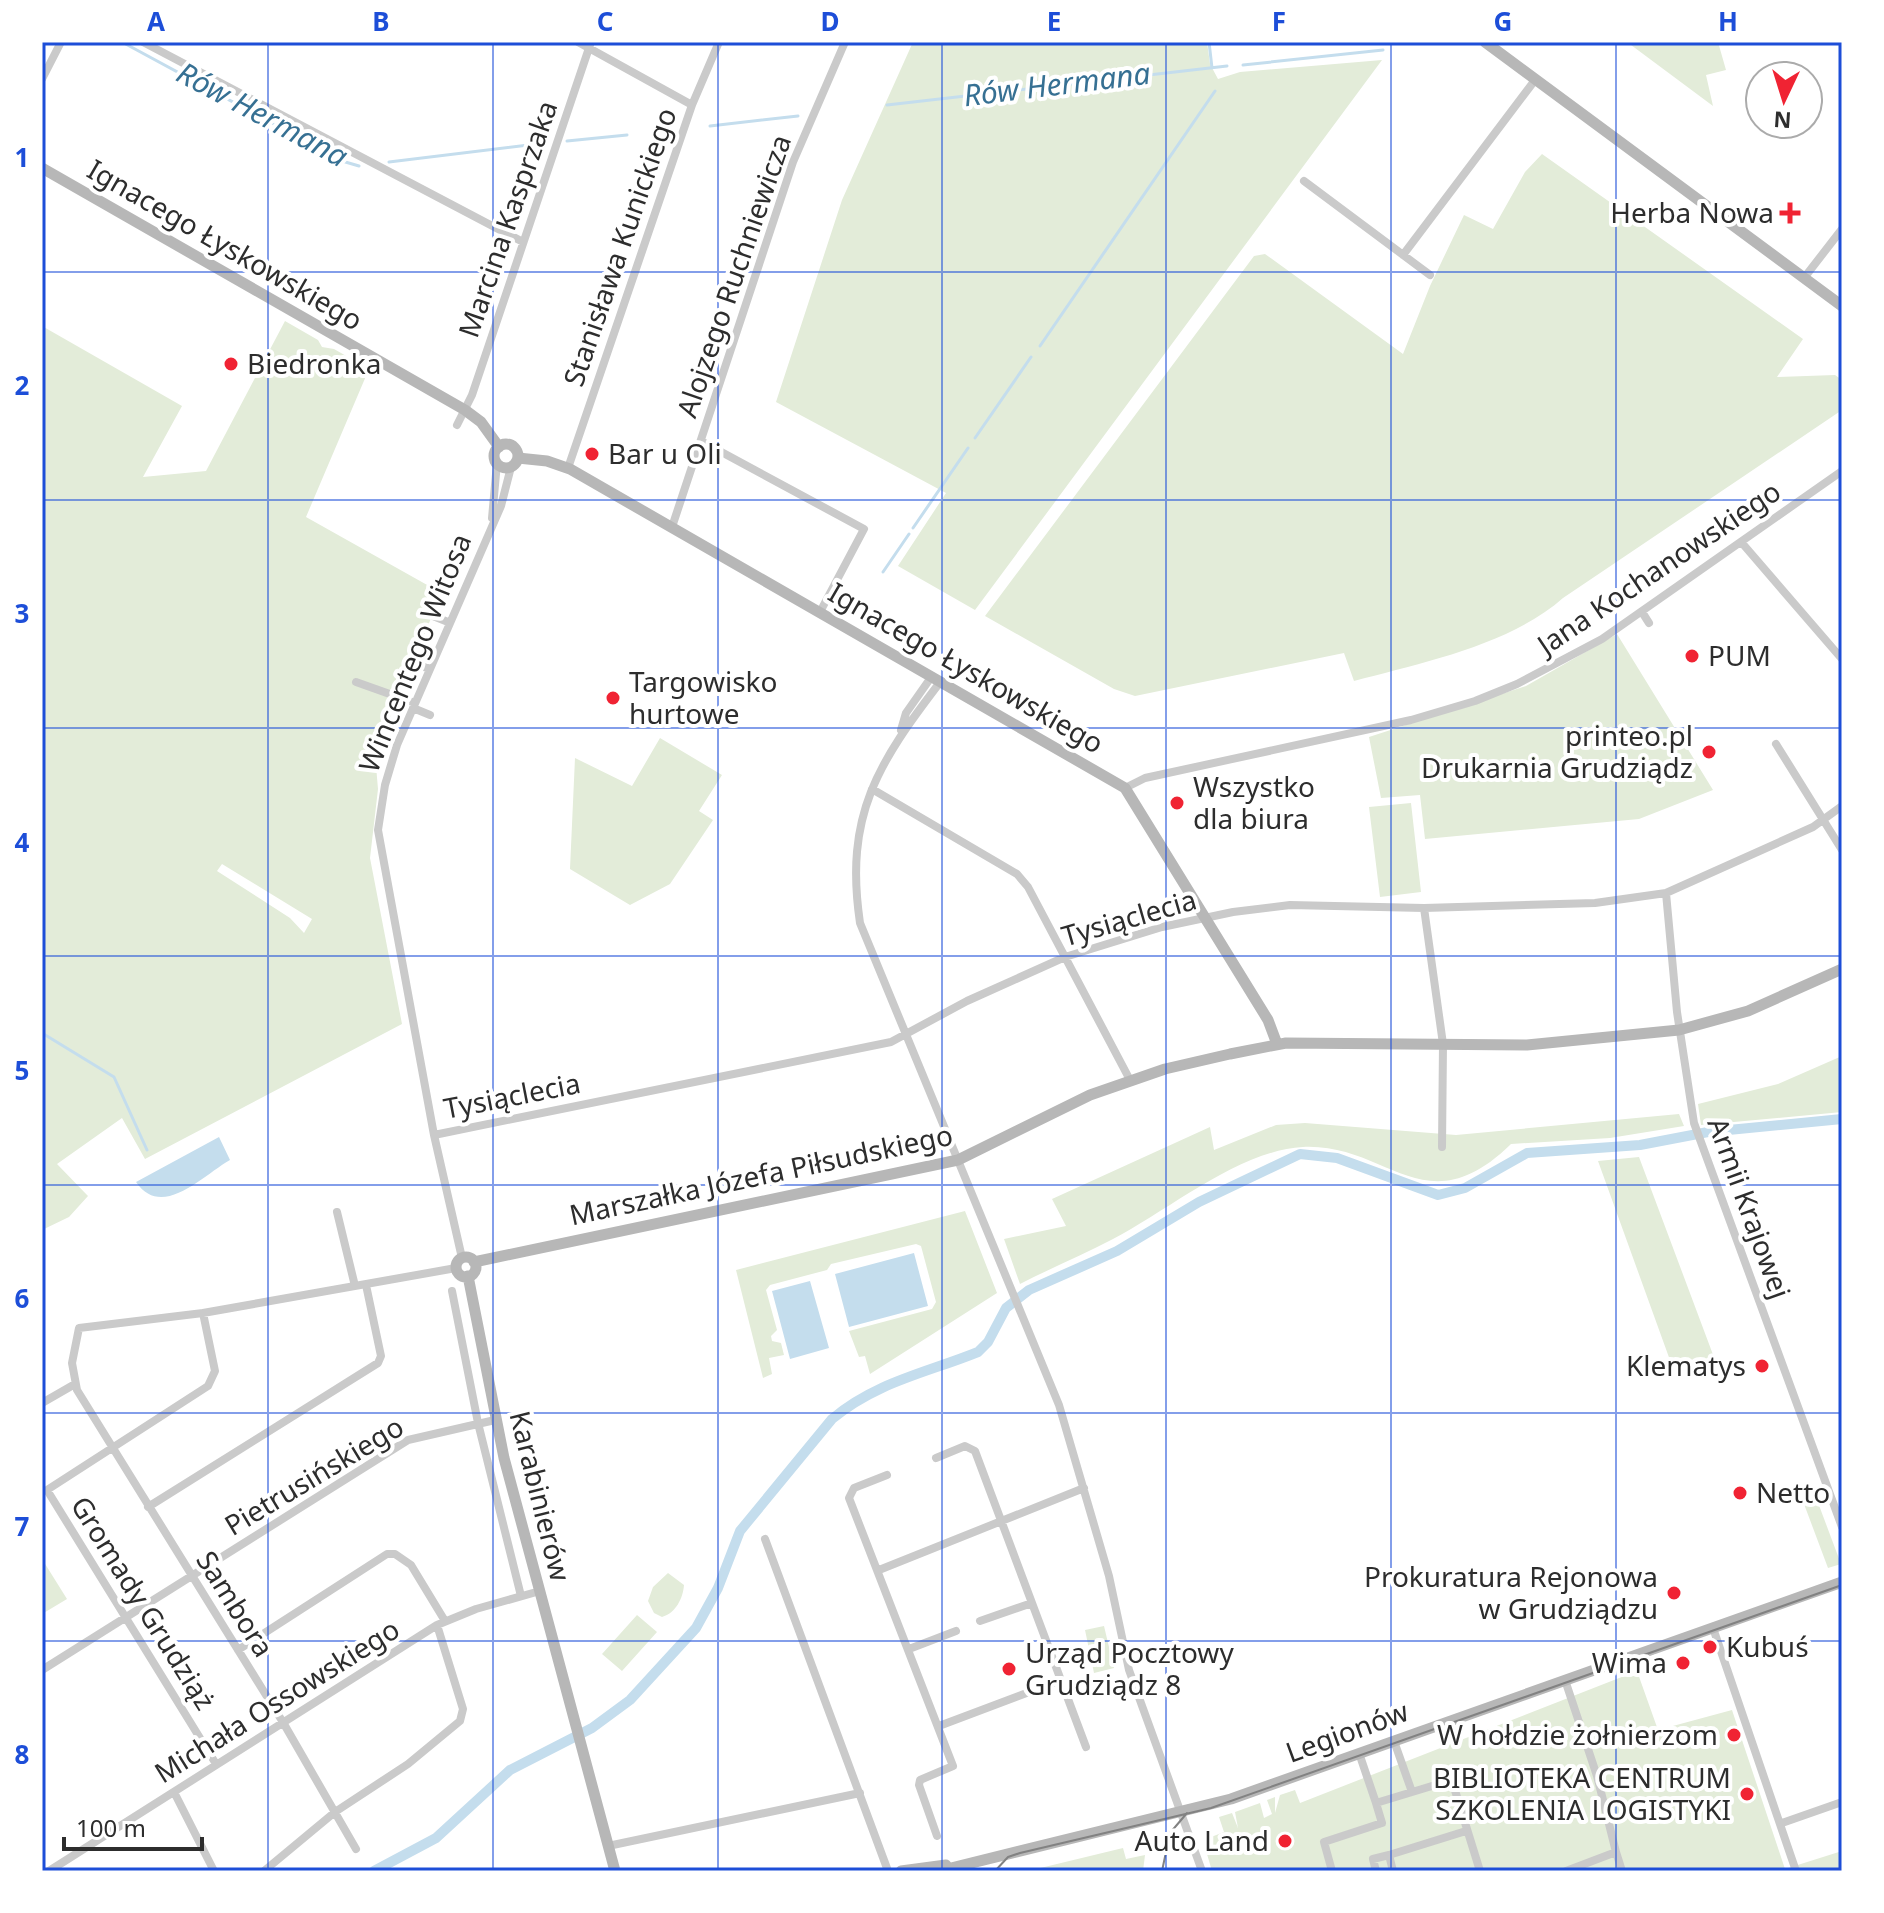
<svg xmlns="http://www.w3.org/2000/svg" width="1884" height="1913" font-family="'Noto Sans',sans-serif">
  <rect width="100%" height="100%" fill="#fff"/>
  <path fill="#e3ecd9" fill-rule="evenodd" d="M913 42H1207L1210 64 1218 79 1240 72 1382 60 975 610 898 566 946 493 776 402 842 200Z
    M1627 42H1718L1726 70 1706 75 1713 106Z
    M1542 154 1803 339 1777 377 1835 375 1842 380V410L1563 598C1510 645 1421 663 1354 681L1344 653 1135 696 1114 689 985 616 1254 256 1265 254 1403 354 1430 286 1464 215 1493 229 1525 172Z
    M285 321 318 340 322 347 334 349 369 369 306 517 445 595 434 611 375 754 378 789 370 858 402 1024 145 1159 122 1118 57 1164 88 1196 69 1217 42 1230V326L182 406 143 477 206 471ZM222 864 312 919 304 933 290 918 217 871Z
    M1617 634 1713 790 1639 819 1425 839 1420 795 1381 798 1369 737 1526 686Z
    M660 738 722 775 699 811 713 820 670 884 630 905 570 869 575 758 632 786Z
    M1411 803 1421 892 1380 897 1369 807Z
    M1842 1056V1112L1701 1125 1698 1104 1778 1084Z
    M1679 1114 1684 1126 1610 1138 1511 1144C1425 1228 1388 1143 1303 1147 1240 1150 1169 1210 1113 1239 1083 1255 1051 1268 1020 1284L1004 1239 1066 1226 1052 1199 1210 1127 1214 1150 1276 1125 1305 1123 1456 1135Z
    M1639 1157 1715 1360 1675 1374 1598 1161Z
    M965 1211 997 1293 870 1374 865 1356 859 1357 849 1331 932 1309 936 1302 921 1246 916 1244 831 1264 827 1270 770 1285 766 1290 777 1330 771 1336 772 1341 781 1343 784 1355 769 1358 772 1374 763 1378 736 1270Z
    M1814 1492 1841 1564 1828 1568 1801 1496Z
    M42 1559 67 1599 42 1614Z
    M668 1573 684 1585C683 1598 676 1613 662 1617L654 1613 648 1601 653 1587Z
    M637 1615 657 1632 622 1671 602 1654Z
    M1104 1626 1114 1668 1094 1673 1085 1630Z
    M1637 1671 1658 1730 1732 1710 1785 1869 1842 1851V1871H1212L1204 1844 1208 1842 1206 1839 1224 1832 1219 1817 1232 1813 1238 1828 1235 1812 1260 1803 1264 1818 1272 1814 1267 1800 1275 1797V1813L1280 1795 1295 1790 1300 1803Z
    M1123 1848 1126 1859 1145 1855 1143 1871H1028Z"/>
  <path fill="#c4dded" d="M219 1137 230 1160C202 1176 162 1220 136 1182Z
    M914 1253 928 1306 849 1327 835 1274Z
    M810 1281 829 1348 790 1359 772 1291Z"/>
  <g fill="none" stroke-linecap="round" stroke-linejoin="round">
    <path stroke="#c4dded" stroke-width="3" d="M122 42 342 161 359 166
      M1209 42 1212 68
      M1243 65 1383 50
      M887 105 1227 66
      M710 126 798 116
      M567 141 627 135
      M389 162 545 143
      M1040 346 1215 91
      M975 438 1031 357
      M913 528 968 448
      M883 572 909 534
      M42 1033 114 1077 147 1150"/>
    <path stroke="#c4dded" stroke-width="10" d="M374 1871 436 1838 510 1770 592 1728 630 1700 696 1628 718 1588 740 1531 832 1419C876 1382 926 1373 978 1352L988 1342 1006 1308 1029 1290 1117 1251 1199 1202 1300 1154 1337 1158 1438 1195 1465 1188 1527 1153 1640 1145 1708 1132 1842 1119"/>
    <path stroke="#cacaca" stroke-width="8" d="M143 42 523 242
      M578 42 692 105
      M42 79 61 42
      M1304 181 1430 275
      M1403 255 1535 80
      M1804 278 1842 229
      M457 425 472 395 591 42
      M701 441 864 529 820 612
      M568 468 692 105 719 42
      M492 518 497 463
      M672 527 793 162 845 42
      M1742 543 1842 659
      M1642 612 1649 623
      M433 616 448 622
      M413 662 429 669
      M941 681C878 763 844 815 860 923L1059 1405 1109 1576 1129 1670 1202 1871
      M356 682 415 703
      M413 708 430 715
      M901 730 906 713 932 676
      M1776 744 1842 850
      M1125 788 1145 778 1411 720 1475 701 1517 684 1602 639 1842 471
      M872 789 1017 874 1028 887 1130 1080
      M1666 893 1677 1012 1694 1123 1842 1527
      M1424 908 1443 1044 1442 1147
      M434 1135 891 1042 967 1001 1065 957 1162 927 1233 912 1290 905 1424 908 1595 903 1666 893 1813 827 1842 806
      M337 1212 355 1286
      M462 1258 434 1135 378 830 385 785 397 745 501 506 511 467
      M452 1291 478 1423 521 1596
      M203 1313 215 1371 208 1386 47 1490 216 1764
      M42 1403 75 1384
      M936 1458 965 1446 975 1451 1086 1747
      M887 1475 854 1488 849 1498 953 1766 920 1780 919 1785 937 1836
      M148 1507 378 1363 381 1356 366 1285
      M765 1539 888 1871
      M879 1570 1084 1488
      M980 1621 1032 1603
      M1713 1628 1796 1871
      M909 1649 956 1631
      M238 1650 387 1554H395L411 1565 445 1621
      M42 1670 408 1440 495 1420
      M1565 1680 1597 1776 1616 1852
      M939 1726 1061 1680
      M1394 1741 1412 1792
      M1359 1753 1376 1803 1445 1782 1453 1784 1480 1871
      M174 1792 214 1871
      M1782 1823 1842 1802
      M608 1846 860 1793
      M356 1849 284 1724 77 1390 72 1363 79 1328 203 1313 456 1268
      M49 1871 437 1625 476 1609 540 1591
      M264 1871 335 1812 408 1764 460 1721 463 1709 437 1625
      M1332 1871 1324 1842 1382 1823 1376 1803
      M1376 1871 1373 1859 1389 1855
      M1393 1871 1389 1855 1466 1831
      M1566 1871 1616 1852 1622 1871"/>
    <path stroke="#b7b7b7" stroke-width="11" d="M1485 42 1842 306
      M42 168 465 410 481 422 499 447
      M494 456a12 12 0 1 1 24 0a12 12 0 1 1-24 0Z
      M518 458 547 461 570 469 1125 788 1268 1020 1277 1044
      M456 1267a10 10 0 1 1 20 0a10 10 0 1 1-20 0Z
      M474 1262 958 1160 1090 1095 1165 1069 1230 1054 1286 1043 1527 1045 1679 1030 1748 1011 1842 969
      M468 1276 504 1458 615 1871
      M901 1871 946 1865
      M939 1871 1231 1799 1842 1582"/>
    <path stroke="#828282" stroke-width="2" d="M995 1871 1008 1857 1020 1853 1211 1808 1842 1585
      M1162 1871 1170 1833 1187 1813"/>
  </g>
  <path fill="none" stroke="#1d4ed8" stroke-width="2" stroke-opacity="0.55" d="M268 42V1871M493 42V1871M718 42V1871M942 42V1871M1166 42V1871M1391 42V1871M1616 42V1871M42 272H1842M42 500H1842M42 728H1842M42 956H1842M42 1185H1842M42 1413H1842M42 1641H1842"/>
  <g fill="#f02333" stroke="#fff" stroke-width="3">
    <path d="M1786 201h8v8h8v8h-8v8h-8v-8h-8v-8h8z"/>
    <circle cx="231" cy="364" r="8"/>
    <circle cx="592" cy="454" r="8"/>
    <circle cx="1692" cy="656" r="8"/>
    <circle cx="613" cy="698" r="8"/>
    <circle cx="1709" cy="752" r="8"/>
    <circle cx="1177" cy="803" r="8"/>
    <circle cx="1762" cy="1366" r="8"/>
    <circle cx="1740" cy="1493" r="8"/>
    <circle cx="1674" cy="1593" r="8"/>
    <circle cx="1710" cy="1647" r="8"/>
    <circle cx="1683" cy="1663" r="8"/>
    <circle cx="1009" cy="1669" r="8"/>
    <circle cx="1734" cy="1735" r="8"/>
    <circle cx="1747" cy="1794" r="8"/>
    <circle cx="1285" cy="1841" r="8"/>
  </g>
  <g text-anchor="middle" stroke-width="8" stroke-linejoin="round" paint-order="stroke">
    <g font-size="28" fill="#2d2d2d" stroke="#fff" text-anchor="end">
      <text x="1774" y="223">Herba Nowa</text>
      <text x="247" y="374" text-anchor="start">Biedronka</text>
      <text x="608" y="464" text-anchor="start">Bar u Oli</text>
      <text x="1708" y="666" text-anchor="start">PUM</text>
      <text x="629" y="692" text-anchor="start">Targowisko<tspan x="629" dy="32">hurtowe</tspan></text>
      <text x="1693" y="746">printeo.pl<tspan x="1693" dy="32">Drukarnia Grudziądz</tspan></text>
      <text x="1193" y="797" text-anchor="start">Wszystko<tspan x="1193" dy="32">dla biura</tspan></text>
      <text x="1746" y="1376">Klematys</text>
      <text x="1756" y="1503" text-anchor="start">Netto</text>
      <text x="1658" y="1587">Prokuratura Rejonowa<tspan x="1658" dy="32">w Grudziądzu</tspan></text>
      <text x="1726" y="1657" text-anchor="start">Kubuś</text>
      <text x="1025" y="1663" text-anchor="start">Urząd Pocztowy<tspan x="1025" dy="32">Grudziądz 8</tspan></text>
      <text x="1667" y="1673">Wima</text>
      <text x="1718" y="1745">W hołdzie żołnierzom</text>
      <text x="1731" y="1788">BIBLIOTEKA CENTRUM<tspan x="1731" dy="32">SZKOLENIA LOGISTYKI</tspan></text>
      <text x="1269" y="1851">Auto Land</text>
    </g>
    <g font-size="28" fill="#2d2d2d" stroke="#fff">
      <text transform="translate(508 219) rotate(-71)" y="10">Marcina Kasprzaka</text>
      <text transform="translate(225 245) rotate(30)" y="10">Ignacego Łyskowskiego</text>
      <text transform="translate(620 247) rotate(-71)" y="10">Stanisława Kunickiego</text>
      <text transform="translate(734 276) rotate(-71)" y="10">Alojzego Ruchniewicza</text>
      <text transform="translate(1659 568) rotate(-34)" y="10">Jana Kochanowskiego</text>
      <text transform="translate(415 653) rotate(-68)" y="10">Wincentego Witosa</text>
      <text transform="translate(966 668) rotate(30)" y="10">Ignacego Łyskowskiego</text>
      <text transform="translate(1129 918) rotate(-16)" y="10">Tysiąclecia</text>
      <text transform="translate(512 1096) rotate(-11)" y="10">Tysiąclecia</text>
      <text transform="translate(761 1175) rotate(-12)" y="10">Marszałka Józefa Piłsudskiego</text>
      <text transform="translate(1749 1208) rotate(70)" y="10">Armii Krajowej</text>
      <text transform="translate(314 1476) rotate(-31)" y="10">Pietrusińskiego</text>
      <text transform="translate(540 1496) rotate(76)" y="10">Karabinierów</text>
      <text transform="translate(143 1603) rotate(58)" y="10">Gromady Grudziąż</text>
      <text transform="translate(235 1604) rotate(58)" y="10">Sambora</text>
      <text transform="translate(277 1701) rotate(-32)" y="10">Michała Ossowskiego</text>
      <text transform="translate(1347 1732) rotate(-20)" y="10">Legionów</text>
    </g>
    <g font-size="30" font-style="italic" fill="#367093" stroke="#fff">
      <text transform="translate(1057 85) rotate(-7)" y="10">Rów Hermana</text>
      <text transform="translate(262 115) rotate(28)" y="10">Rów Hermana</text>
    </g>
  </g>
  <rect width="1884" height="1913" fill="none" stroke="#ffffff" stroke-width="88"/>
  <g transform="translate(1784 100) rotate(184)"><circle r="38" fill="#ffffff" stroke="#ababab" stroke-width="2"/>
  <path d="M0-6L14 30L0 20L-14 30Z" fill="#f02333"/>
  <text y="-12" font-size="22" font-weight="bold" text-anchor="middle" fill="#2d2d2d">N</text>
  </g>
  <path d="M64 1837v12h138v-12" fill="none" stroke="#2d2d2d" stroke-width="4"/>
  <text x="76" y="1837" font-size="24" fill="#2d2d2d" stroke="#ffffff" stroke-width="6" paint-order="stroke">100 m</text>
  <rect x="44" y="44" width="1796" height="1825" fill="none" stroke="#1d4ed8" stroke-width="3"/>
  <g font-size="26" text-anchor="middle" font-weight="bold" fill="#1d4ed8">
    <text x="156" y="31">A</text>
    <text x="381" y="31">B</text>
    <text x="605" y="31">C</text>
    <text x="830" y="31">D</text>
    <text x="1054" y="31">E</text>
    <text x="1279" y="31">F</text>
    <text x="1503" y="31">G</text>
    <text x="1728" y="31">H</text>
    <text x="22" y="167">1</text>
    <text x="22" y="395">2</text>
    <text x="22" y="623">3</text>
    <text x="22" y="852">4</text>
    <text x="22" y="1080">5</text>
    <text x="22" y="1308">6</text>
    <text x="22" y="1536">7</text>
    <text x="22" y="1764">8</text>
  </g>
</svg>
